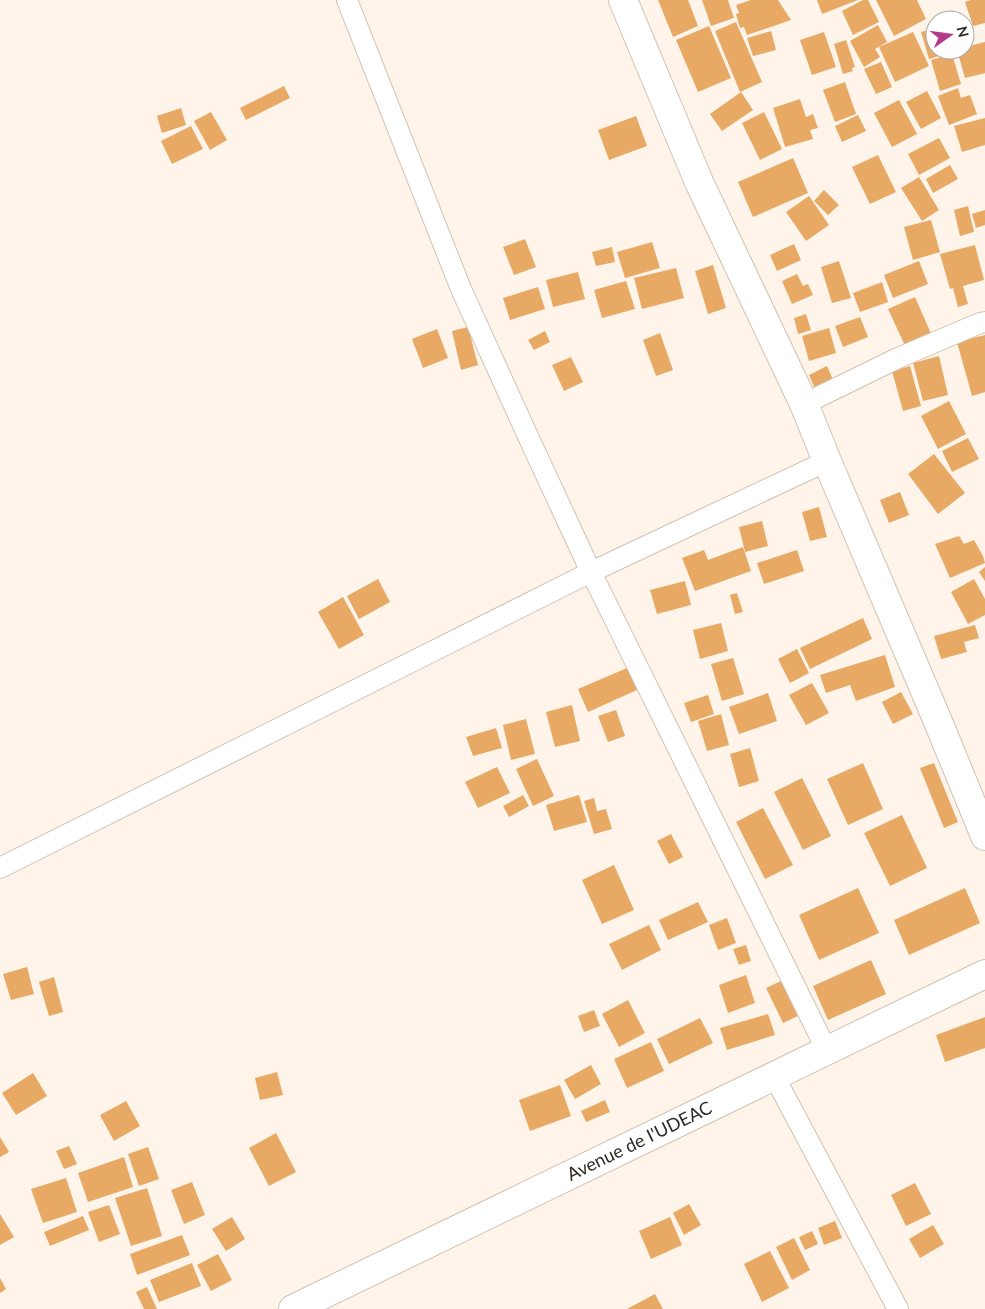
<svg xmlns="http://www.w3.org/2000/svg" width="985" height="1309" font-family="Lato,sans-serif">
  <rect width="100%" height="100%" fill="#fef4ea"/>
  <path fill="#e8a965" d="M658 0H688L698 26 673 37Z
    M702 0H728L734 18 711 26Z
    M751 0H778L791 20 747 35 744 27 740 28 736 14 739 13 736 5Z
    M817 0H858L822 14Z
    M863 0H868L879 22 853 35 842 11Z
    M876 0H917L926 19 894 36Z
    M971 0H985V23L973 26 965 2Z
    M736 22 762 82 740 92 715 31Z
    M878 25 887 42 875 49 880 57 864 67 850 41Z
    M709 26 731 78 698 92 676 40Z
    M935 28V50H948L949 53 929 59 921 32Z
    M771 31 776 50 753 56 747 38Z
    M824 32 836 67 812 75 800 40Z
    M913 32 929 66 895 82 879 47Z
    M846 40 855 67 852 68 853 71 843 74 834 44Z
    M985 42V73L965 78 957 50H965V47Z
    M952 54 961 84 940 91 931 60Z
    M881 62 892 87 876 94 864 69Z
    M845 82 856 114 835 122 823 90Z
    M284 86 290 98 246 120 240 108Z
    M958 88 961 98 970 95 977 114 949 125 938 96Z
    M927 91 941 118 921 129 906 102Z
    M741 92 753 110 722 131 710 114Z
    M800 99 806 117 813 114 818 128 810 130 813 139 785 147 773 108Z
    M899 100 917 134 892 147 874 113Z
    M181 108 186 125 162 133 157 116Z
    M211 112 227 140 210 150 194 121Z
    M764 112 782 149 760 160 742 123Z
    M858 115 866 131 842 142 835 126Z
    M636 116 647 146 609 160 598 130Z
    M985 118V145L962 152 954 126Z
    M191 126 203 149 172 164 161 141Z
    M939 138 950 158 919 175 908 154Z
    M878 155 896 192 870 204 852 167Z
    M793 158 808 193 753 217 738 182Z
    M950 165 958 179 933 193 926 179Z
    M919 177 939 210 922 221 901 188Z
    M824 190 839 205 828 215 814 201Z
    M809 196 829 225 806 241 786 212Z
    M968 206 974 232 960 236 954 210Z
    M985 210V225L976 228 972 214Z
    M931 220 940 252 913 260 904 227Z
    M525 239 536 267 514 275 503 247Z
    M652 242 660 268 625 278 617 252Z
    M794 244 801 260 777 271 770 255Z
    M975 245 984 280 963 286 968 304 958 307 953 288 950 289 940 254Z
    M612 247 615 262 596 266 592 252Z
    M839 261 851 298 832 303 821 267Z
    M919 261 928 284 893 298 884 275Z
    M713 265 726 308 708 314 695 271Z
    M676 268 684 298 642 309 634 278Z
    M578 272 585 299 553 307 546 280Z
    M797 274 803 286 808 284 813 295 792 304 782 281Z
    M626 281 635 309 602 318 594 290Z
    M882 282 888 302 860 312 853 293Z
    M538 287 545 309 510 320 503 298Z
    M915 297 933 338 907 350 888 309Z
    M806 314 811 330 798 334 794 318Z
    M860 317 868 337 843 347 835 326Z
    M468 327 478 365 461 370 452 331Z
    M829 328 836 353 809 361 802 336Z
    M437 329 448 358 423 368 412 339Z
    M545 331 550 342 534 350 528 340Z
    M660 333 673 370 656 376 643 340Z
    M985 335V392L972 396 957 342Z
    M939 356 948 395 923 401 913 363Z
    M571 357 583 382 564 391 552 365Z
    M827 366 833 380 815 389 809 375Z
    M910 366 921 406 903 411 892 371Z
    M949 401 966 434 938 449 921 416Z
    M968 438 979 459 952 472 942 451Z
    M934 454 965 493 938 514 908 474Z
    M900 492 909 515 889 523 880 500Z
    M819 507 827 537 810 541 802 512Z
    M762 521 768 546 745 552 739 527Z
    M959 536 964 544 974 540 983 556 985 563 950 578 935 544Z
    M743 547 751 571 695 591 682 558 704 550 708 560Z
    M797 550 804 571 764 584 757 563Z
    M985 567V581L979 572Z
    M378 579 390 602 359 619 347 596Z
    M974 579 985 599V615L968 624 951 592Z
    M685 581 691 605 657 614 650 590Z
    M737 593 743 612 735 614 730 595Z
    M343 597 364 635 339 649 318 612Z
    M863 618 872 639 810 669 800 648Z
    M721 623 728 651 700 659 693 630Z
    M975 625 979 638 964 642 967 652 941 659 934 636Z
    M797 649 809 673 790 683 778 659Z
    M885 655 895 687 856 701 850 685 826 693 820 675Z
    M733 658 744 694 722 701 711 664Z
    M627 668 637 690 588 712 578 689Z
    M812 683 829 713 806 725 789 695Z
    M901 692 913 714 893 724 882 702Z
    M768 693 777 721 739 734 729 707Z
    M708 695 714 714 691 722 684 703Z
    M572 705 580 741 555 747 546 712Z
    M616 710 625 736 608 742 598 716Z
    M721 714 729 745 707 751 698 721Z
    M526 719 535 754 511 760 503 725Z
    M496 728 502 748 473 756 466 737Z
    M750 748 759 781 739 787 730 754Z
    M537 759 554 796 533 806 516 769Z
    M863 763 883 809 848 825 827 779Z
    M934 763 958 822 944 828 920 768Z
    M497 767 510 793 478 808 465 782Z
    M802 778 831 836 803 850 774 792Z
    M523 795 529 806 509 817 503 806Z
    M579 795 587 822 554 831 546 805Z
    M594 798 597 811 606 809 612 829 594 834 584 801Z
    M763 808 793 865 765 879 736 822Z
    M902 815 927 868 890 886 864 833Z
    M671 834 683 857 669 864 657 841Z
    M614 865 634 910 602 924 582 880Z
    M858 888 879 933 819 960 799 915Z
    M965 888 980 923 909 955 894 920Z
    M698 902 708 922 668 940 659 920Z
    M727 918 736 943 718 950 709 925Z
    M649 925 661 950 622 970 609 944Z
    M746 945 751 961 739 965 733 949Z
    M871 960 886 994 828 1020 813 986Z
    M27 967 34 994 11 1000 3 974Z
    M746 975 755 1003 728 1013 719 985Z
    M54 977 63 1012 49 1016 39 982Z
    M781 981 798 1016 783 1023 766 988Z
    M628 1000 645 1033 619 1047 602 1014Z
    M594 1010 600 1026 584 1032 578 1016Z
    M768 1014 775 1035 727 1050 720 1028Z
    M985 1017V1048L945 1062 936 1035Z
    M700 1018 713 1043 669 1064 657 1039Z
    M651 1042 664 1071 627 1088 614 1059Z
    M591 1065 601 1084 575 1099 564 1080Z
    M277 1072 283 1095 260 1100 255 1078Z
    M33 1073 47 1096 16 1115 2 1093Z
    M560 1085 571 1116 530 1131 519 1100Z
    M605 1100 610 1112 586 1122 581 1111Z
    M126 1101 140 1126 114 1141 100 1115Z
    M276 1133 296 1172 269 1186 249 1148Z
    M0 1137 9 1152 0 1157Z
    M69 1146 77 1164 64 1169 56 1151Z
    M148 1147 159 1179 139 1186 128 1154Z
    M124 1157 133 1187 88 1202 78 1173Z
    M66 1178 77 1212 43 1223 31 1189Z
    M192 1182 205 1215 184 1224 171 1190Z
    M915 1183 931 1214 906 1226 891 1195Z
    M147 1188 162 1236 131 1246 115 1198Z
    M689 1204 701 1225 684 1235 673 1213Z
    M109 1205 120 1234 99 1242 88 1212Z
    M0 1214 14 1237 0 1245Z
    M83 1216 89 1230 50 1246 44 1232Z
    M232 1217 245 1239 226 1251 212 1229Z
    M670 1217 682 1245 651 1259 639 1231Z
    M835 1221 842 1238 824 1245 818 1228Z
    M933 1225 944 1244 920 1258 909 1239Z
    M812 1231 818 1244 805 1250 799 1237Z
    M182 1235 190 1255 137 1275 130 1254Z
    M794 1238 810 1270 792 1280 776 1247Z
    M770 1251 789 1288 762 1302 744 1264Z
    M218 1254 232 1280 211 1291 197 1265Z
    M192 1263 201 1286 159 1302 150 1280Z
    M0 1278 6 1289 0 1293Z
    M147 1287 157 1309H144L136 1292Z
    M655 1294 663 1309H627Z"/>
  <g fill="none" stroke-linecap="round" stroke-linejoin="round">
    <g stroke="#d1c1b1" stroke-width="22">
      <path id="street" d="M347 0 461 289 532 445 591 572 827 1051
        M804 404 898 358 980 323 985 322
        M0 868 591 572 827 461
        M774 1076 898 1309"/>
    </g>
    <g stroke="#d1c1b1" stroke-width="30">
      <g id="secondary">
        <path d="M623 0 699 182 804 404 827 461 937 719 985 836"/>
        <path id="s1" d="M293 1309 985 974"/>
      </g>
    </g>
    <use href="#street" stroke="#fff" stroke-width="20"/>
    <use href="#secondary" stroke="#fff" stroke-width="28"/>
  </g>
  <g text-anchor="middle" stroke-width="5" stroke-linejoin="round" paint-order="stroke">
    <g font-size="18" fill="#312a24" stroke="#fff">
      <text dy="6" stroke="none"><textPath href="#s1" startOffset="385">Avenue de I'UDEAC</textPath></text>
    </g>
  </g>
  <g transform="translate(950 35) rotate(76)"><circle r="24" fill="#ffffff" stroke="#adaaa7"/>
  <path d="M0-4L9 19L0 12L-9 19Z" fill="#b63a8b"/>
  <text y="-8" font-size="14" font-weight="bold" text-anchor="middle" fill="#312a24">N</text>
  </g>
</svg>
